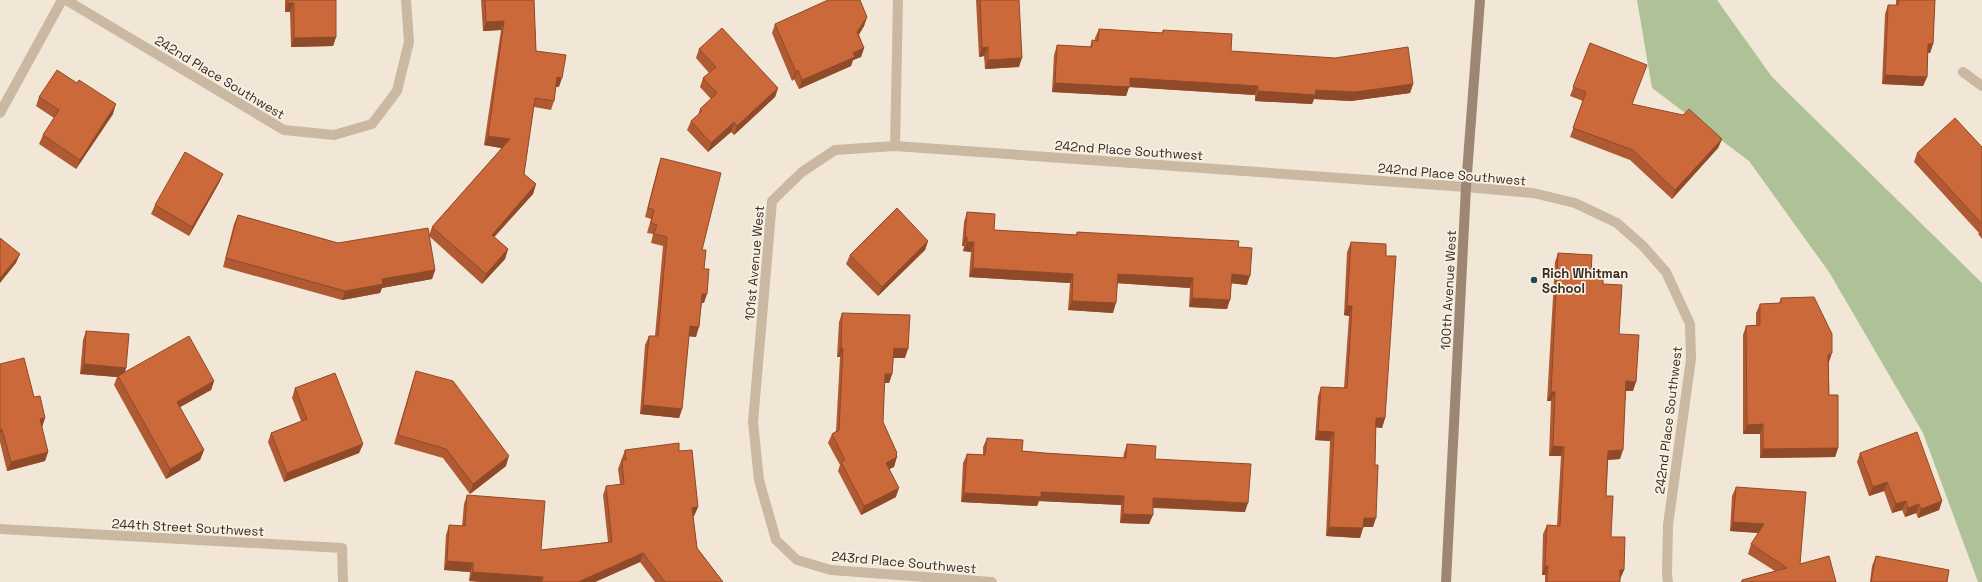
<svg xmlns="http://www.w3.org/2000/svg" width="1982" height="582" font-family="'Space Grotesk',sans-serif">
  <rect width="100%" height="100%" fill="#f2e7d7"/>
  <path fill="#afc196" d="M1637 0H1717L1772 77 1982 283V582H1978L1923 433 1829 272 1749 161 1652 88Z"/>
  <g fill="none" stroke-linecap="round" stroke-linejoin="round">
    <path stroke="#cab8a2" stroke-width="10" d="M1963 72 1982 86
      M0 113 62 0"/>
    <path stroke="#cab8a2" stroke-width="10" d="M66 0 284 130 334 135 372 124 397 91 409 42 406 0
      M895 146 898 0
      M0 529 342 548 343 582
      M992 582 831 570 797 560 776 540 759 480 753 422 772 201 802 172 835 150 895 146 1466 187 1533 193 1575 203 1617 223 1643 246 1666 272 1690 324 1691 359 1668 525 1667 574 1668 582"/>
    <path stroke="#9e8674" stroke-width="10" d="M1446 582 1466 187 1480 0"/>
  </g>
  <path fill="#af5a33" d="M285 0H336V37L333 46 291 47 290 12H285Z
    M481 0H534L536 51 559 87H556L554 101 551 110 534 107 524 174 536 184 533 194 494 237 508 249 505 259 482 284 429 236 435 270 432 279 382 288 380 293 342 300 223 267 234 224 238 215 338 243 429 235 432 227 502 148 484 145 501 30 483 31Z
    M976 0H1019V67L985 69 984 56 979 57Z
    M1896 0H1935L1933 44 1930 53H1928L1927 77 1923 86 1882 84 1885 14 1888 5H1896Z
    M867 17 864 26 859 35 864 48 861 57 853 60 851 66 799 89 794 79 792 81 772 33 775 24Z
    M1099 29 1162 33 1163 30 1231 51 1413 84 1410 93 1351 101 1314 99 1312 104 1255 101V95L1129 87 1126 96 1052 92 1054 55 1057 45 1090 47 1092 40 1095 41V38Z
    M1590 43 1632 104 1722 139 1718 148 1672 199 1630 160 1570 137 1583 101 1570 96Z
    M699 49 778 88 775 97 734 135 731 132 708 152 687 130 691 121 698 115 700 109 711 99 700 87 703 78 709 73 696 58Z
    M77 83 113 114 76 169 39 144 43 135 54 118 36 106 39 97Z
    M1982 147V239L1978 234 1979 233 1914 162 1917 153Z
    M661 158 702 250 704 269V303H702L696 337 689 336 682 409 679 418 640 414 645 345 649 336H655L663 246 651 243 653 234 647 233 651 219 645 217 658 167Z
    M223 174 219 183 189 236 151 214 155 205Z
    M967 212 994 230 1076 235 1077 232 1238 247 1247 285 1231 283 1227 309 1189 307 1190 288 1117 283 1113 313 1068 310 1070 283 969 277 971 252 963 251 964 246H962L964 222Z
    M928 241 925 250 878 296 846 264 850 255Z
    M1351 242 1386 256 1385 418 1382 428 1376 427 1373 527H1363L1360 538 1326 536 1330 441 1315 440 1318 396 1321 387 1344 388 1349 316 1344 315 1347 252Z
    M1558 253 1591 274 1603 284 1619 334 1633 391H1626L1620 459 1608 460 1606 496 1611 537 1624 570 1620 579V582H1545V575H1542L1543 534 1547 525 1557 526 1561 456H1549L1551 401H1547L1555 262Z
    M1781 298 1829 362V395L1838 448 1835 457 1760 458V434H1743V335L1746 326 1756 325V313L1760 304 1779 303Z
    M842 313 905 358H893L892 374 889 383H884L883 422 897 453 894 467 889 469 896 497 861 515 838 471 840 465 828 443 832 434 836 431 840 357H837L839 322Z
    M86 331 126 368 125 372 214 381 211 390 180 407 204 450 200 460 166 479 114 385 117 377 80 374 83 340Z
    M0 364 34 397 45 418 42 427 48 452 45 461 7 471 0 442Z
    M416 371 506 466 470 494 443 458 394 444 413 380Z
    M295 388 363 444 359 453 284 482 268 442 271 433 301 421 292 398Z
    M987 438 1022 451 1044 453 1123 458 1124 453 1127 444 1155 459 1245 512 1153 508 1149 524 1120 523 1121 505 1039 501 1037 506 961 502 963 463 967 454 983 455V447Z
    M625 450 679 451 698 507 694 516H693L697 548 723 582H655L640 562 595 582H483L469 581 470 572 444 570 446 535 449 525 462 526 464 504 467 495 541 550 608 542 603 495 606 486 620 484 618 469Z
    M1860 453 1942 501 1939 510 1918 518 1916 513 1905 517 1902 510 1892 513 1884 491 1869 496 1857 462Z
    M1736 487 1800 564 1836 582H1741L1742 580 1775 571 1748 554 1751 544 1758 533 1730 531 1732 496Z
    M1876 556 1947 582H1870L1872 566Z"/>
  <path fill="#8f4a29" d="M288 3H294L290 12H285Z
    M867 17 864 26 854 41 857 32Z
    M504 21 501 30 483 31 486 22Z
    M336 37 333 46 291 47 294 38Z
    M1928 44H1933L1930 53H1925Z
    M988 47 984 56 979 57 982 48Z
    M864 48 861 57 853 60 851 66 799 89 802 80 853 53Z
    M1022 58 1019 67 985 69 988 60Z
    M798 70 794 79 792 81 796 72Z
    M1885 75 1927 77 1923 86 1882 84Z
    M557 77 562 78 559 87 554 86Z
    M1130 78 1258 86 1255 95 1129 87 1126 96 1052 92 1055 83Z
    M1413 84 1410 93 1351 101 1314 99 1312 104 1255 101 1258 91 1316 90Z
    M778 88 775 97 734 135 737 126Z
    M116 104 113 114 76 169 80 160Z
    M734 122 731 132 708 152 711 143Z
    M488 136 510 139 506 149 484 145Z
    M1722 139 1718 148 1672 199 1675 190Z
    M223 174 219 183 189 236 192 227Z
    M536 184 533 194 488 244 492 235Z
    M965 237H967L964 246H962Z
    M928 241 925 250 878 296 882 287Z
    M967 242H974L971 252 963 251Z
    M508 249 505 259 482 284 486 274Z
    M20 254 16 263 0 283V278Z
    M973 268 1073 274 1070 283 969 277Z
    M435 270 432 279 382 288 380 293 342 300 345 291 382 279Z
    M1118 274 1193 278 1190 288 1114 283Z
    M1232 274 1250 276 1247 285 1228 283Z
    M702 294H707L704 303H699Z
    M1192 298 1230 300 1227 309 1189 307Z
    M1072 301 1116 303 1113 313 1068 310Z
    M1347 306H1352L1349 316 1344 315Z
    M690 326 699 327 696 337 686 336Z
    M841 348H843L840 357H837Z
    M894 348 908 349 905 358H890Z
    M1832 353 1829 362 1825 364 1828 355Z
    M84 364 126 368 123 377 118 376 117 377 80 374Z
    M885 374H892L889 383H881Z
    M214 381 211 390 173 411 177 402Z
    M1626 381 1636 382 1633 391H1623Z
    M1551 392H1555L1551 401H1547Z
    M643 405 682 409 679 418 640 414Z
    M45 418 42 427 40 419Z
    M1376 418H1385L1382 428 1373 427Z
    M1763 424 1760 434H1743L1747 425Z
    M2 429 0 435V430Z
    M1318 431 1334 432 1330 441 1315 440Z
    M363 444 359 453 284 482 287 473Z
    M1553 446 1564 447 1561 456H1549Z
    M1838 448 1835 457 1760 458 1763 449Z
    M204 450 200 460 166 479 170 469Z
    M1623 450 1620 459 1605 460 1608 451Z
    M48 452 45 461 7 471 11 462Z
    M897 453 895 458 897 457 894 467 883 472 886 463Z
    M509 456 506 466 470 494 473 484Z
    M1887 482 1884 491 1869 496 1873 487Z
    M899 488 896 497 861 515 864 506Z
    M1041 492 1124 496 1121 505 1039 501 1037 506 961 502 964 493Z
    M1153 498 1248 503 1245 512 1150 507Z
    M1906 501 1902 510 1892 513 1896 504Z
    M1942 501 1939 510 1918 518 1921 509Z
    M1919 504 1916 513 1905 517 1908 508Z
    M698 507 694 516 689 517 692 508Z
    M1123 514 1153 515 1149 524 1120 523Z
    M1364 518H1376L1373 527H1360Z
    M1733 522 1764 524 1761 533 1730 531Z
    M1329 527 1363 528 1360 538 1326 536Z
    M643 553 640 562 595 582H578Z
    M447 561 473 563 470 572 444 570Z
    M1545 566H1548L1545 575H1542Z
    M1620 570H1624L1620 579H1617Z
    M473 572 543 577 541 582H483L469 581Z"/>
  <path fill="#cc693b" stroke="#8f4a29" d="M288 0H336V37L294 38V3H288Z
    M485 0H534L536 51 566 55 562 78 557 77 554 101 535 98 524 174 536 184 492 235 508 249 486 274 432 227 510 139 488 136 504 21 486 22Z
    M828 0H860L867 17 857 32 864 48 853 53 855 57 802 80 798 70 796 72 775 24Z
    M980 0H1019L1022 58 988 60V47L982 48Z
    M1899 0H1935L1933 44H1928L1927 77 1885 75 1888 5H1898Z
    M722 28 778 88 737 126 734 122 711 143 691 121 702 111 700 109 717 93 703 78 716 67 699 49Z
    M1099 29 1163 33V30L1232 34 1231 51 1335 58 1408 47 1413 84 1355 92 1316 90 1315 95 1258 91V86L1130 78V87L1055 83 1057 45 1092 47V40L1098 41Z
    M1590 43 1647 65 1632 104 1683 115 1689 109 1722 139 1675 190 1633 150 1573 128 1586 92 1573 87Z
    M57 70 77 83 79 80 116 104 80 160 43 135 59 110 39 97Z
    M1955 118 1982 147V224L1917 153Z
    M185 152 223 174 192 227 155 205Z
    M661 158 721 173 702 250H706L704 269H709L707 294H702L699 327 690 326 682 409 643 405 649 336H658L667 237 654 234 657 225 651 223 654 210 648 208Z
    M897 208 928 241 882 287 850 255Z
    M967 212 995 214 994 230 1077 235V232L1239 241 1238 247 1252 248 1250 276 1232 274 1230 300 1192 298 1193 278 1118 274 1116 303 1072 301 1073 274 973 268 974 242H967V237H965Z
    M238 215 338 243 428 228 435 270 382 279 383 284 345 291 226 258Z
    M0 238 20 254 0 278Z
    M1351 242 1386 244V256H1396L1385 418H1376L1375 465H1378L1376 518H1364L1363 528 1329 527 1334 432 1318 431 1321 387 1347 388 1352 306H1347Z
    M1558 253 1592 255 1591 274H1603V284L1622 285 1619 334 1639 335 1636 382 1626 381 1623 450 1608 451 1606 496H1613L1611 537H1625L1624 570H1620V582H1547L1548 566H1545L1547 525 1560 526 1564 447 1553 446 1555 392H1551Z
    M1814 297 1832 334V353L1828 355 1829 395H1838V448L1763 449V424L1747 425 1746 326 1760 325V304L1781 303V298Z
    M842 313 910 315 908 349 894 348 892 374H885L883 422 897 453 896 454 897 457 886 463 899 488 864 506 841 462 845 460 832 434 839 430 843 348H841Z
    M86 331 129 334 126 368 84 364Z
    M189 336 214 381 177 402 204 450 170 469 118 376Z
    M24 358 34 397 40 396 45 418 40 419 48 452 11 462 2 429 0 430V364Z
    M416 371 453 381 509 456 473 484 446 449 398 435Z
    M335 373 363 444 287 473 271 433 307 419 295 388Z
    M1917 432 1942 501 1921 509 1919 504 1908 508 1906 501 1896 504 1887 482 1873 487 1860 453Z
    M987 438 1023 440 1022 451 1044 453 1126 458 1127 444 1156 446 1155 459 1251 464 1248 503 1153 498V515L1123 514 1124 496 1041 492V497L964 493 967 454 985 455Z
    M679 443V451L692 450 698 507 692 508 697 548 723 582H665L643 553 578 582H542L543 577 473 572V563L447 561 449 525 465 526 467 495 545 501 541 550 612 542 606 486 624 484 622 460H626L625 450Z
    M1736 487 1806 492 1800 564 1829 556 1836 582H1742V580L1787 568 1751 544 1764 524 1733 522Z
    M1876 556 1949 570 1947 582H1871Z"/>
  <circle fill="#194e57" stroke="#faf1e3" stroke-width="1.5" cx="1534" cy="280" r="4"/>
  <g text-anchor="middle" stroke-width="3.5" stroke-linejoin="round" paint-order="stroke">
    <g font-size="13" fill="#342b25" stroke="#faf1e3">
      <text transform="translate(220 77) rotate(31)" y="5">242nd Place Southwest</text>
      <text transform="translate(1129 150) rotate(4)" y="5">242nd Place Southwest</text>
      <text transform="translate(1452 174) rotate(5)" y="5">242nd Place Southwest</text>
      <text transform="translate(754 263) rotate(-85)" y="5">101st Avenue West</text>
      <text transform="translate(1448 290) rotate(-87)" y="5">100th Avenue West</text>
      <text transform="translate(1668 420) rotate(-83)" y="5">242nd Place Southwest</text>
      <text transform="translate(188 527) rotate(3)" y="5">244th Street Southwest</text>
      <text transform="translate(904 562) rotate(5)" y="5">243rd Place Southwest</text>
    </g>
    <g font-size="13" font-weight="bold" fill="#342b25" stroke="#faf1e3" text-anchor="start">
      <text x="1542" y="278">Rich Whitman<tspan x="1542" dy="15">School</tspan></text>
    </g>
  </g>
</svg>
